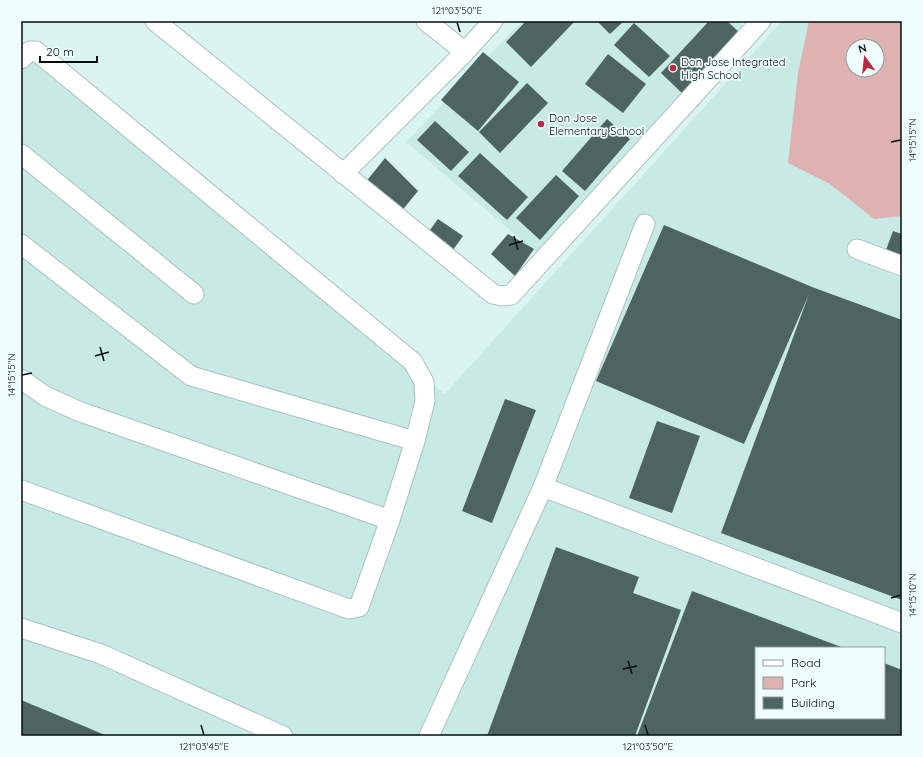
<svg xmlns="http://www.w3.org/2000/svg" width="923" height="757" font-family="Quicksand,sans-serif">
  <rect width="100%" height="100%" fill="#daf4ef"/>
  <path fill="#c7eae5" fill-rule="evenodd" d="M522 21H738L748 30 537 253 406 142Z
    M782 21H902V736H21V49L445 394ZM853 46H877V70H853ZM756 648H884V718H756Z"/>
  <path fill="#dfb2b2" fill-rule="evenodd" d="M809 21H902V216L874 219 830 184 788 163 798 73ZM853 46H877V70H853Z"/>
  <path fill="#4d6460" d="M526 21H575L531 67 506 42Z
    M597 21H624L610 34Z
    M709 21H727L740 33 683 94 661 73Z
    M634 23 670 56 649 77 614 45Z
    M483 52 519 82 478 131 441 100Z
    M608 54 646 84 623 113 585 84Z
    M527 83 548 103 500 153 479 132Z
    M607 119 630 139 585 191 562 171Z
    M435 121 469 152 451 171 417 140Z
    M480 153 528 197 507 220 458 176Z
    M385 158 418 191 400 213 365 183Z
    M556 175 579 196 540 240 516 218Z
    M438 219 463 236 453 250 427 234Z
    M664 225 812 287 902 320V600L721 533 809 294 744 444 596 381Z
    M893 231 902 234V265L883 258Z
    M508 234 534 249 515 276 491 254Z
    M505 399 536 410 492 523 462 511Z
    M657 421 700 436 672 513 629 498Z
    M556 547 639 577 633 593 681 610 635 736H487Z
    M692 591 844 648H756V718H884V663L902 670V736H637Z
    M21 700 86 727 107 736H21Z"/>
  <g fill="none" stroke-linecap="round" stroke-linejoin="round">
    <g stroke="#a9c2be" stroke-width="21">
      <path id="minor" d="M155 21 493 294 502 296 511 295 761 21
        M426 21 465 52
        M21 59 30 51H36L413 362 424 382 425 401 415 441 390 520 359 607 349 609 21 490
        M21 154 194 294
        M343 174 465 52 493 21
        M21 244 191 376 415 441
        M857 249 902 266
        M21 379 45 396 78 411 390 520
        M543 487 902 623
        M21 628 101 654 283 736
        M429 736 543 487 645 224"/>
    </g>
    <use href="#minor" stroke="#fff" stroke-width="19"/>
  </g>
  <path fill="none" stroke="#060e0c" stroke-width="1.5" d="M457 22 460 32M891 142 901 140M514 236 518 250M509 245 523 241M100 347 104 361M95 356 109 352M22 375 32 373M891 598 901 595M628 661 632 674M623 669 637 666M201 725 204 735M645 725 648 735"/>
  <g fill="#ba293f" stroke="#effefc" stroke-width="1.5">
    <circle cx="673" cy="68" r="4"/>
    <circle cx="541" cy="124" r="4"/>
  </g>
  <g text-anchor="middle" stroke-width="3.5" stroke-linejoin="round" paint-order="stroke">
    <g font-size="11" fill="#060e0c" stroke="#effefc" text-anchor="start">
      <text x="681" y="66">Don Jose Integrated<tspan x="681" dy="13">High School</tspan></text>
      <text x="549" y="122">Don Jose<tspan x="549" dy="13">Elementary School</tspan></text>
    </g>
  </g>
  <rect width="923" height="757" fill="none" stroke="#effefc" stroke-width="44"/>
  <rect x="755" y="647" width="130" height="72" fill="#effefc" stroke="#929e9c"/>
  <rect x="763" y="660" width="20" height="6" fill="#ffffff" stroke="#929e9c"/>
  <text x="791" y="667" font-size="12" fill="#060e0c">Road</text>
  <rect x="763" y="677" width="20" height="12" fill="#dfb2b2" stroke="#929e9c"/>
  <text x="791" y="687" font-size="12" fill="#060e0c">Park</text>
  <rect x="763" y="697" width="20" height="12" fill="#4d6460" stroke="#929e9c"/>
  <text x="791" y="707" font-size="12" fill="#060e0c">Building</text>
  <g transform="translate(865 58) rotate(345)"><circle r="19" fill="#effefc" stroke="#929e9c"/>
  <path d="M0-3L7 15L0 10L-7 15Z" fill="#ba293f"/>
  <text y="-6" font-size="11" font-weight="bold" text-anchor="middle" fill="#060e0c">N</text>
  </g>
  <path d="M40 56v6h57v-6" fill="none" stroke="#060e0c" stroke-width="2"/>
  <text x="46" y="56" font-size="12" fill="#060e0c" stroke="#effefc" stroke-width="3" paint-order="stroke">20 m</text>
  <rect x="22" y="22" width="879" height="713" fill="none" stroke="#060e0c" stroke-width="1.5"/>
  <g font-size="10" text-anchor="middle" fill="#060e0c">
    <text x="457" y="14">121°03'50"E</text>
    <text transform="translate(912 140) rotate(-90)" y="4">14°15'15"N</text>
    <text transform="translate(11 375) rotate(-90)" y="4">14°15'15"N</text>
    <text transform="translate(912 595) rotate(-90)" y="4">14°15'10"N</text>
    <text x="204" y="750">121°03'45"E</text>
    <text x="648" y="750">121°03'50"E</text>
  </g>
</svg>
